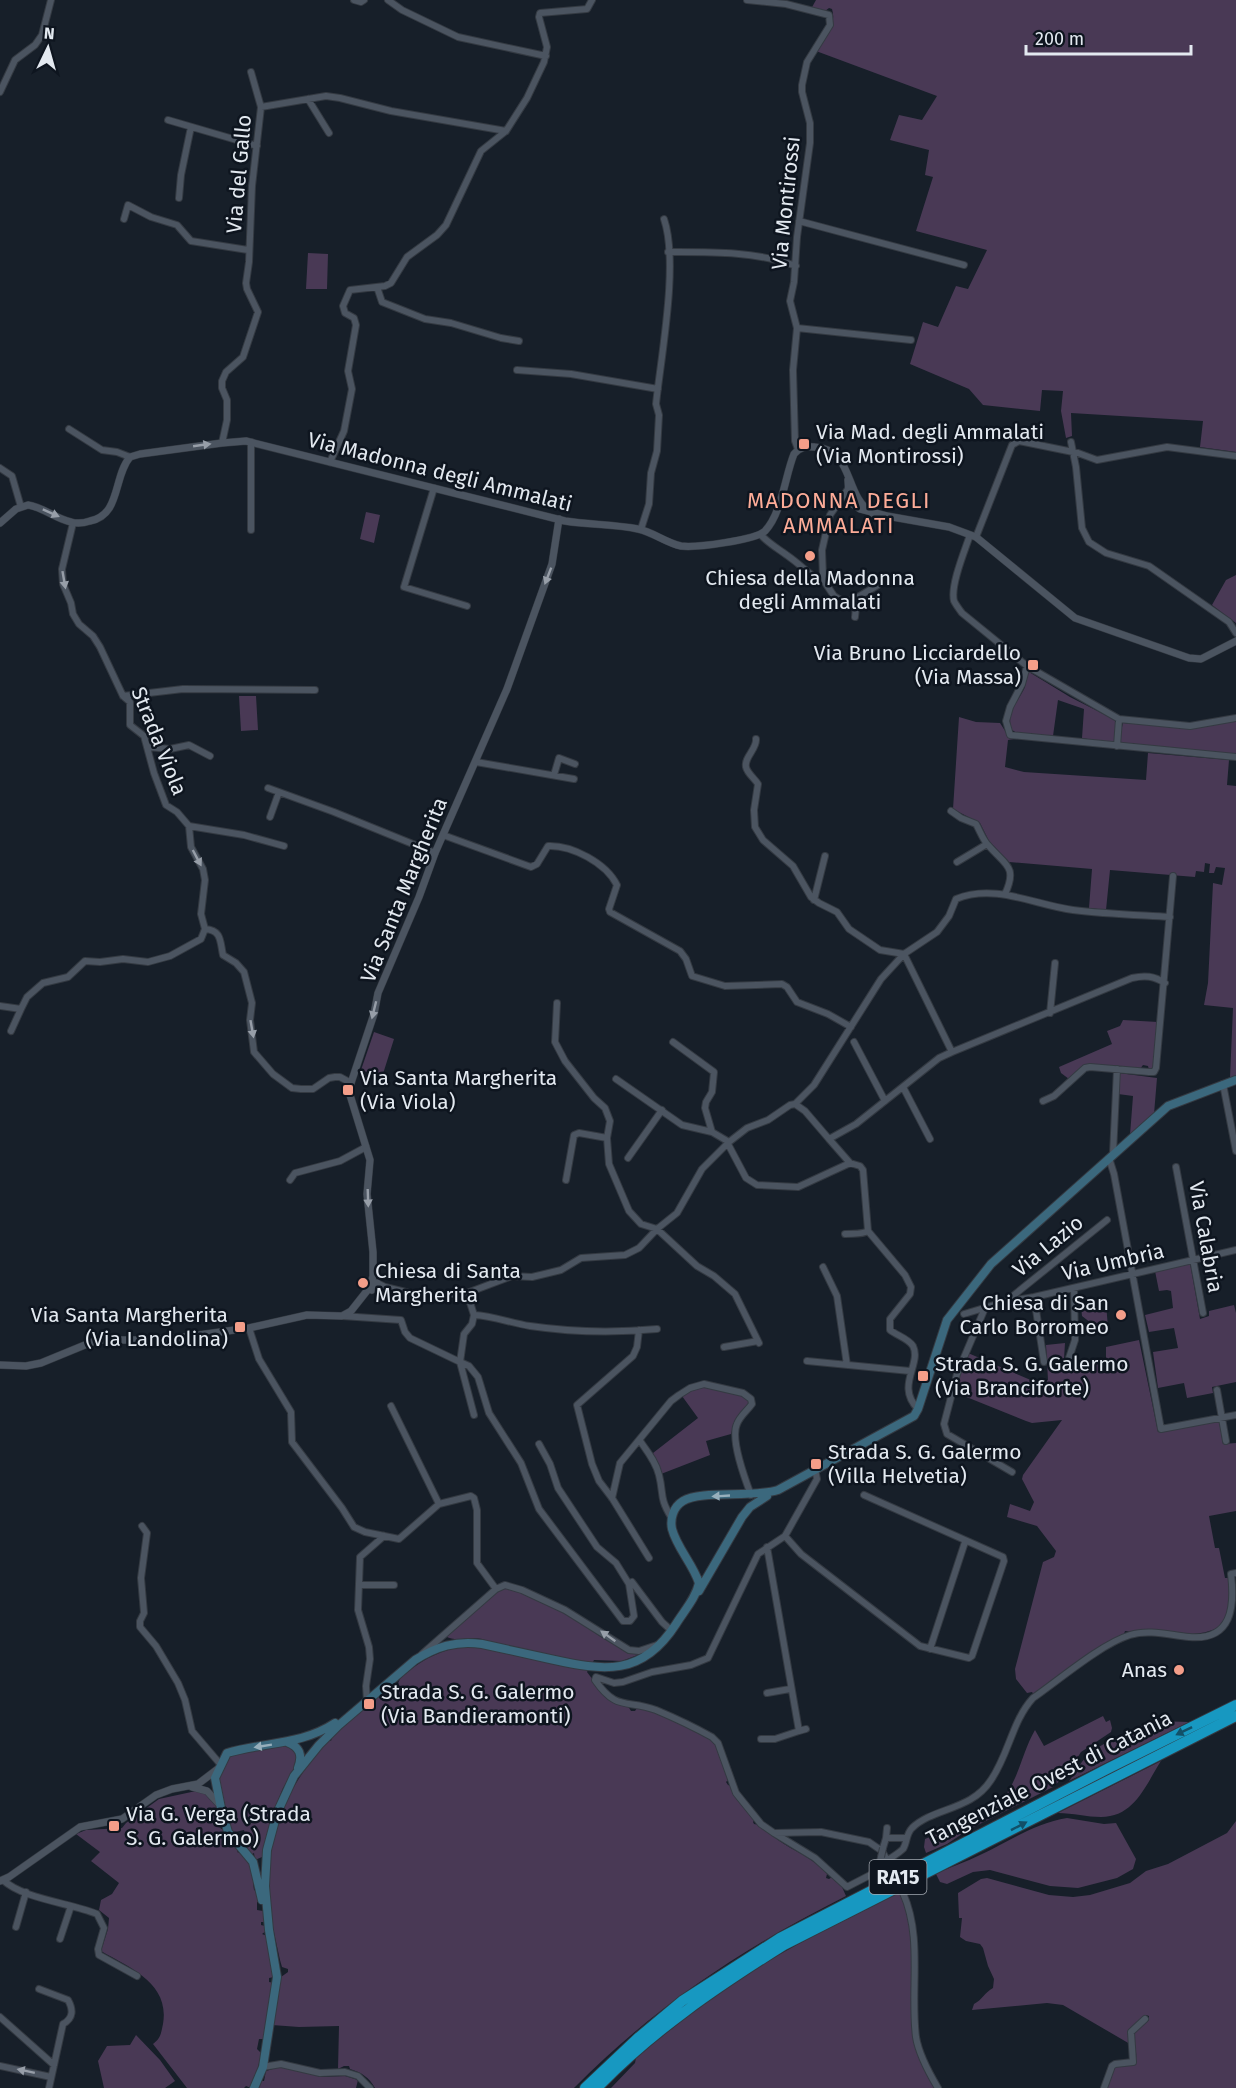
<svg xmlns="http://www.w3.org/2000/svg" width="1236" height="2088" font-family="'Fira Sans',sans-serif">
  <rect width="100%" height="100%" fill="#171f29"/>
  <path fill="#493955" d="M816 0H1236V452L1200 447 1203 421 1071 413 1072 436 1066 438 1061 411 1063 391 1042 390 1040 411 983 405 969 389 910 364 923 322 938 327 956 286 968 289 987 250 916 231 933 177 925 175 929 150 890 140 899 115 922 120 937 96 816 51C825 37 837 26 832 9L829 8 825 11 811 9Z
    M308 253 328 254 327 289H306Z
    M366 512 380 515 374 543 360 539Z
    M1236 575V623L1212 605 1226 580Z
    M1029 672 1070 697 1115 720V741L1111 743 1082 738 1084 709 1058 700 1053 736 1017 733 1012 730C1005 713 1019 701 1025 687 1026 681 1027 677 1029 672Z
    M239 696H256L258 730 241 731Z
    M959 717 976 722 1000 723 1009 737 1014 739 1008 740 1005 767 1024 772 1146 780 1148 753 1229 760 1227 785 1236 786V1076L1230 1078 1233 1008 1204 1005 1208 983 1213 883 1222 885 1225 868 1216 867 1214 873H1209L1210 864 1205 863 1204 872 1196 871 1195 877 1110 870 1106 910 1089 908 1092 869 1009 862 989 841 980 823 953 809Z
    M1236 721V754L1130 745 1121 743 1119 740 1123 723 1191 728Z
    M1123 1020 1158 1022 1153 1068 1149 1070 1148 1066 1143 1065 1140 1069 1089 1064 1069 1079 1061 1073 1059 1067 1112 1044 1107 1031 1120 1026Z
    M374 1032 394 1039 382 1077 361 1070Z
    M1119 1073 1157 1078 1154 1114 1130 1135 1133 1096 1118 1094Z
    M1190 1263 1200 1319 1209 1316V1311L1234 1305 1236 1313V1382L1212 1387 1213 1393 1187 1398 1184 1383 1158 1388 1153 1352 1178 1348 1174 1328 1149 1332 1145 1315 1173 1308 1171 1291 1167 1290 1159 1291 1155 1271Z
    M1106 1303 1108 1328 1106 1330 1092 1329 1091 1323 1082 1316 1081 1306Z
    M1139 1340 1158 1432 1219 1421 1223 1444 1236 1443V1511L1209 1516 1215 1548H1219L1225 1578H1230C1230 1591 1232 1607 1226 1619 1215 1643 1147 1633 1125 1631L1124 1634 1112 1640 1034 1695 1032 1692 1027 1693 1016 1679 1015 1669 1043 1562 1054 1557 1056 1551 1037 1526 1007 1517 1010 1504 1030 1511 1034 1502 1022 1479 1023 1475 1062 1420 1032 1423 1026 1421 954 1392 968 1353 1040 1384 1048 1380 1046 1345 1065 1343 1064 1359 1066 1363 1106 1362V1347Z
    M704 1386 746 1396 749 1403 735 1420 731 1434 706 1441 710 1455 661 1474 653 1453 698 1418 682 1396 690 1391Z
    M505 1588C526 1593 548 1603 566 1614 589 1627 614 1650 640 1654L622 1661 594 1660 587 1672 605 1696 628 1706 631 1711H635L637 1708 649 1709 713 1739 728 1780 726 1782 728 1785 731 1786 755 1819 753 1822 754 1824C764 1825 770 1834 778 1840 795 1852 814 1858 827 1874L826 1878 829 1879 832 1877 842 1887 846 1896C743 1948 655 2006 574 2088H375C369 2077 362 2073 350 2069L349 2066H344L338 2069 339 2026 299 2027 272 2025 281 1977 288 1972V1969L282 1967 280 1960C276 1941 271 1921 269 1901 264 1836 286 1788 328 1740L331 1741 333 1735 391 1686 398 1685C399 1678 403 1676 409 1671 435 1650 457 1647 489 1642 476 1633 458 1644 445 1636L497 1591Z
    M1103 1716 1106 1722 1110 1720 1112 1728 1111 1732 1081 1752 1067 1774 1053 1787 968 1830 947 1844 926 1853 924 1847 925 1839C954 1827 991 1818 1009 1790 1020 1771 1024 1749 1035 1730L1044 1746Z
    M1157 1721 1189 1722 1069 1781C1075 1774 1079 1765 1085 1758 1093 1747 1144 1722 1157 1721Z
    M286 1745 296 1750 298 1763 283 1788 274 1810 262 1857 255 1860 254 1853 250 1855 242 1846 248 1844 244 1830 231 1833 218 1782 229 1756Z
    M1161 1761C1146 1784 1135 1817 1101 1817 1087 1817 1073 1813 1058 1813Z
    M196 1791C214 1793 218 1809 223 1824L220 1826 221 1829H224L222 1833H225L238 1851 237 1852C250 1856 252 1869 256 1882L253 1883 254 1890 259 1893 260 1900 257 1902V1910L263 1911 264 1922H261V1925L265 1926 266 1931 262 1934 267 1936 274 1977 269 1978V1982L274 1983 263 2039H259L257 2049 261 2053 255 2082 251 2088 246 2086 244 2088H187L153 2044C161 2038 161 2033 163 2024 170 1983 130 1968 101 1951L108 1929 109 1918 99 1910 101 1900 112 1894 119 1883 91 1861 100 1852 76 1834 86 1830 122 1828 126 1823 159 1799Z
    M1067 1818 1104 1824 1116 1823 1136 1859 1133 1869 1117 1878 1078 1888 1050 1886 990 1870 973 1872 947 1884 940 1882 936 1874C950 1867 966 1862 980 1855 1008 1842 1035 1823 1067 1818Z
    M1236 1821V2088H1106C1108 2082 1109 2074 1113 2070 1119 2061 1135 2070 1136 2058 1137 2050 1134 2041 1133 2034L1149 2020V2016L1146 2015C1135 2027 1126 2026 1130 2044L1063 2005 1047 2003 972 2010 974 2004C982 2000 985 1992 993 1988L994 1979 988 1966 983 1948 980 1944 966 1941 960 1937 962 1918H959L958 1893 981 1879 987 1878 1049 1895 1073 1897 1090 1895 1130 1883 1146 1871 1168 1864 1227 1833Z
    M900 1892 910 1915 911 1930 915 2041 936 2088H611L635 2063 636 2058C676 2024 717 1993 762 1965 806 1938 854 1916 900 1892Z
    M136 2035 160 2060 175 2081 165 2088H104L98 2061 107 2046 130 2045Z
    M279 2067H285L321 2077 345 2076 358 2080 356 2088H257L260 2081H264L266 2071Z"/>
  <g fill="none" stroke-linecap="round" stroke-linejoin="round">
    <g stroke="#343a42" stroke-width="8">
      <path id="minor" d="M354 0 361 2 364 0
        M388 0 402 10 458 37 546 56
        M747 0 786 4 829 15 830 25 807 62 802 85V92L810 123V143L797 237 794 282 790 301 797 328 793 370 795 441 798 449
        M251 72 261 107
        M0 92 15 60 35 45 42 35 51 0
        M308 99 329 133
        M168 120 257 146
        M179 198 181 175 191 127
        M124 219 128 205 151 217 177 225 191 241 248 250
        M799 221 964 265
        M668 252C711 252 755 251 796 266
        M377 287 382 302 425 319 451 323 501 338 519 341
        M797 328 911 340
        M517 370 571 374 658 389
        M69 429 102 450 117 452 130 457
        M251 442V530
        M1071 442 1076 467 1082 528 1089 542 1106 553 1149 566 1229 622 1236 633
        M222 443 227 420V400L222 388V381L226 372 243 357 258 312 247 289 246 283 249 262 252 186 261 107 326 96 340 98 391 111 506 131
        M330 462 344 431 352 389 348 371 356 325 354 318 345 313 343 306 350 290 385 286 391 283 407 257 437 235 446 225 481 151 506 131 527 98 544 62 547 47 539 17 540 13 587 9 592 0
        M0 468 12 476 21 507
        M434 488 404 587 467 606
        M848 489 830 515 822 550 823 577 826 584 834 596 844 602 853 600 878 585
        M73 523 62 569 63 584 71 603 73 614 79 624 93 636 100 647 123 696 130 702V725L144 736 154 773 166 805 177 812 189 826 191 847 203 869 205 880 201 914 205 929C222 930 220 942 223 955L236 963 244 972 252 1003 250 1020 254 1052 273 1074 292 1088 301 1089H313L329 1078 335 1077H340L351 1083
        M641 529 649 504 651 473 657 451 659 415 656 404C661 356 679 263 664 219
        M761 535C769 544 779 549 788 556 798 563 806 571 816 578
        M970 535C965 550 950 586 954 601 956 605 959 609 962 613L1027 666 1119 719 1190 726 1236 718
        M976 537 1012 445 1019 441 1078 453 1097 460 1167 447 1236 456
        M853 600 856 607 855 617
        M1027 666 1022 684 1010 707 1006 721 1010 735 1236 757
        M123 696 183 689 315 690
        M756 739C757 749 744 757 746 767 747 773 755 779 758 784L754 810 755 827 763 840 793 866 811 897 819 903 837 912 849 929 880 950 904 954 952 1052
        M1117 746 1119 719
        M148 747 170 749 189 745 210 756
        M476 762 574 779
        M554 775 559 758 575 764
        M268 788 334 812 435 853
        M951 811 961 818 976 824C980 831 983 840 988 845 1005 865 1018 866 1005 894
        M270 817 279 792
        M189 826 244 835 284 846
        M443 835 531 867 537 864 548 846C572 845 606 863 617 885L609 909 610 912 680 951 686 959 692 976 725 986 782 984 787 987 797 1002 828 1014 851 1027
        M957 862 987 844
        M814 900 825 856
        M557 1003 555 1042 565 1061 594 1098 605 1108 610 1121 607 1138 609 1164 629 1211 641 1224 657 1229 697 1266 714 1276 735 1294 759 1343
        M0 1006 21 1009 27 997 43 983 68 977 85 961 100 962 123 959 148 962 170 956 201 939 205 929
        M1050 1013 1055 963
        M11 1031 21 1009
        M673 1042 714 1072 712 1092 706 1102 705 1108 712 1132
        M854 1042 885 1101
        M616 1079 682 1125 712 1132 729 1142
        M1223 1084 1236 1151
        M903 1087 930 1139
        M1043 1101 1054 1096 1085 1068 1090 1067 1149 1072H1154L1156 1068 1173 876
        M795 1104 805 1111 829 1139
        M728 1144 746 1178 757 1185 798 1187 850 1163
        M1113 1154 1117 1069
        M628 1158 662 1110
        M1109 1158 1114 1174 1161 1429 1236 1415
        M1176 1167 1203 1313
        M290 1180 295 1173 340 1161 366 1147
        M566 1180 574 1135 579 1133 607 1138
        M845 1234C853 1233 861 1235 868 1231
        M823 1267 837 1296 847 1365
        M377 1283 385 1287 422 1296 467 1293 512 1276 532 1277 561 1270 581 1258 625 1255 639 1248 657 1229 677 1213 702 1169 729 1142 747 1128 768 1120 790 1105 795 1104 814 1085 881 979 904 954 937 932 949 916 956 899C995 883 1035 905 1073 910 1105 914 1138 915 1170 917
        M467 1293 474 1315 472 1324 464 1334 460 1362 469 1366 478 1377 489 1413 521 1463 539 1509 623 1621H630L634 1616 629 1584 632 1582 662 1622 672 1631
        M1034 1297 1044 1362
        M1013 1300 1014 1295 1107 1220
        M985 1308 957 1374 944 1424 947 1434 1012 1472
        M964 1314 1004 1302 1034 1297 1236 1250
        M474 1315C493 1316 511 1323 530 1326 571 1332 615 1333 657 1329
        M342 1316 401 1320 405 1332 410 1338 460 1362 474 1415
        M249 1328 259 1359 291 1412 292 1442 342 1508 354 1527 365 1532 399 1539 439 1504 471 1496 474 1498 477 1510V1563L496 1589
        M639 1330 637 1347 633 1356 577 1405 592 1464 599 1481 612 1498 649 1558
        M724 1347 758 1341
        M1069 1358 1075 1340 1074 1288
        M807 1361 910 1371
        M1217 1390 1226 1441
        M391 1406 439 1504
        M918 1409C895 1386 922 1364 913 1346 909 1339 896 1335 890 1330V1319L910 1294 911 1287 905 1275 868 1231 863 1170 860 1166 850 1163 829 1139 856 1124 939 1058 952 1052 1132 978C1145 975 1154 976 1165 983
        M640 1441C647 1451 656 1462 659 1475 664 1495 659 1497 671 1517
        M539 1444 550 1464 558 1488 597 1547 616 1563 629 1584
        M612 1498 620 1463 671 1401 679 1395 690 1388 704 1384 743 1393 751 1399 752 1404C747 1411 740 1416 737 1424 730 1439 745 1479 751 1495
        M142 1526 147 1533 141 1578 144 1613 140 1621V1627L156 1646 178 1683 185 1700 192 1731 221 1765
        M785 1536 801 1554 920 1646 969 1658 972 1656 1004 1561 1003 1557 864 1495
        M767 1547 799 1731 806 1729
        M359 1585H394
        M930 1649 965 1542
        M422 1654 496 1589 505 1585 522 1590 565 1610 629 1650 639 1651 657 1645
        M596 1677 595 1680C617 1712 627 1699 656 1710 675 1718 694 1727 712 1737L718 1743 736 1793 761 1824 774 1833 821 1832 869 1842 882 1851 893 1871
        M596 1677 614 1683 623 1682 652 1672 691 1665 708 1658 758 1554 785 1536 817 1479 815 1469
        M767 1693 790 1689
        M367 1701 366 1686 370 1659 369 1647 358 1610 360 1557 384 1536
        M761 1739H775L799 1731
        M774 1833 815 1858 847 1887 878 1871 881 1857
        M886 1838 887 1828
        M883 1848 886 1838H906
        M888 1860C892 1857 899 1853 903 1849 907 1843 906 1834 912 1828 934 1807 971 1811 991 1780 1009 1754 1012 1721 1033 1698 1059 1680 1101 1644 1130 1635 1149 1629 1169 1635 1189 1637 1232 1641 1235 1607 1231 1574L1236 1573
        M3 1880C23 1899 71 1903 97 1914L104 1928 98 1949 99 1955 137 1976
        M903 1893C923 1938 910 1989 916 2037 919 2055 929 2073 938 2088
        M16 1927 26 1892
        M60 1939 71 1906
        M39 1989 68 2000C73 2009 74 2018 63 2024L49 2088
        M0 2017 54 2065
        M0 2066 51 2077
        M263 2067 281 2064 320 2073 345 2072 358 2076 370 2088
        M1104 2088 1112 2066 1115 2064 1133 2062 1131 2032 1145 2019"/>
    </g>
    <g stroke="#343a42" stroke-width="8">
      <path id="tertiary" d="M848 480 849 496 851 503 860 509 887 516 949 527 976 537 1075 618 1189 658 1201 659 1236 641
        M0 523 16 509 28 505C43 507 56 519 71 522 77 524 84 523 90 521 121 515 113 477 130 457L140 454 222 443 246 441 565 521C590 525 614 524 638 529 653 532 666 543 681 546 695 548 756 540 765 531 782 513 785 476 794 454 800 447 806 446 815 447 855 450 843 495 872 513
        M370 1287 372 1290 377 1287V1283H371
        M0 1365 26 1366 41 1363 97 1340H150L177 1338 249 1328 307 1315 342 1316 351 1311 370 1287 373 1276V1252L367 1194 370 1160 350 1095 351 1083 374 1014 378 993 419 897 435 853 507 689 552 564 559 519
        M192 1787 207 1791 219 1804
        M0 1881 9 1877 80 1827 122 1819 156 1795 172 1789 198 1784 219 1768"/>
    </g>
    <g stroke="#343a42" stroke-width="10">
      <path id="secondary" d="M699 1591 742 1517 750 1507 767 1496
        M287 1742C300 1747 303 1755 298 1768
        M262 1900 253 1862 228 1832 221 1808 215 1778 227 1753C264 1742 302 1745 335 1723
        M254 2088 263 2067 277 1977 269 1930 265 1886 267 1850 277 1813 294 1776 319 1745 339 1725 415 1660C436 1647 456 1640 482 1644 504 1649 527 1654 550 1659 604 1671 642 1677 676 1624 684 1611 696 1598 699 1583 693 1564 677 1548 672 1529 670 1519 673 1507 683 1501 701 1490 752 1498 778 1490L914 1416 918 1409 947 1320 991 1264 1168 1106 1236 1080"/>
    </g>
    <g stroke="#343a42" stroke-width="12">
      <path id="motorway" d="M585 2088 639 2037 682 2001 780 1938 1109 1768 1236 1705
        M597 2088C652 2031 717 1987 784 1945L1236 1716"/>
    </g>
    <use href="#minor" stroke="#4b5460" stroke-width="6"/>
    <use href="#tertiary" stroke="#4b5460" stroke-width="7"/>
    <use href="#secondary" stroke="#3b687d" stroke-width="8"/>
    <use href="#motorway" stroke="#1798c1" stroke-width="10"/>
    <g stroke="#343a42" stroke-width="8" stroke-linecap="butt">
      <path id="minor-bridge" d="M881 1857 883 1848"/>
    </g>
    <use href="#minor-bridge" stroke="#4b5460" stroke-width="6"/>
  </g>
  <defs><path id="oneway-solid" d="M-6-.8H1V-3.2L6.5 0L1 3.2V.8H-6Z" transform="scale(1.5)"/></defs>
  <g fill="#979ea8">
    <use href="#oneway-solid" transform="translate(202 445) rotate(-8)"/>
    <use href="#oneway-solid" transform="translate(51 513) rotate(24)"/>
    <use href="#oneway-solid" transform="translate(548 576) rotate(111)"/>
    <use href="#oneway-solid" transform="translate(64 580) rotate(80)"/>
    <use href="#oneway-solid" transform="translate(197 858) rotate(62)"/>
    <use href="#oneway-solid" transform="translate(374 1010) rotate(104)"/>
    <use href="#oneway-solid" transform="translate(252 1029) rotate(80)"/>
    <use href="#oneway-solid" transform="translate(368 1198) rotate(88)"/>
    <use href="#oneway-solid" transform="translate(608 1636) rotate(-145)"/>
    <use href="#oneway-solid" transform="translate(26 2071) rotate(-168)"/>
  </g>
  <g fill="#97afbc">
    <use href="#oneway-solid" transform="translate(721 1496) rotate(177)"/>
    <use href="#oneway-solid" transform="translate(263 1746) rotate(171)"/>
  </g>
  <g fill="#125068">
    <use href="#oneway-solid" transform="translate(1184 1731) rotate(154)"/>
    <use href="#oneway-solid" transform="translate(1019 1826) rotate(-27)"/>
  </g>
  <g fill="#f49e89" stroke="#0e151f" stroke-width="2">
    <rect x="798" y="438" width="12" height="12" rx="3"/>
    <circle cx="810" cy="556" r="6"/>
    <rect x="1027" y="659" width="12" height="12" rx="3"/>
    <rect x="342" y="1084" width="12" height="12" rx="3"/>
    <circle cx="363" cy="1283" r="6"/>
    <circle cx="1121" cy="1315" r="6"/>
    <rect x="234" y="1321" width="12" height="12" rx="3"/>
    <rect x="917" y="1370" width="12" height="12" rx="3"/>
    <rect x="810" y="1458" width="12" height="12" rx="3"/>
    <circle cx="1179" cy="1670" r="6"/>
    <rect x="363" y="1698" width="12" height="12" rx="3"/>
    <rect x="108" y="1820" width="12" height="12" rx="3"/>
  </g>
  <g text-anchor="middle" stroke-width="5" stroke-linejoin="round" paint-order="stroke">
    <rect fill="#0e151f" stroke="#a3a9b1" stroke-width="1.5" x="869.5" y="1860" width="57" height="34" rx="4.5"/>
    <g font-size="20" font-weight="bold" fill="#e3e9f0">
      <text x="898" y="1884">RA15</text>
    </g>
    <g font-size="21" fill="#e3e9f0" stroke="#0e151f">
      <text transform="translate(239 174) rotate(-85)" y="7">Via del Gallo</text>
      <text transform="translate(786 203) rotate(-84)" y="7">Via Montirossi</text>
      <text transform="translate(440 472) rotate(14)" y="7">Via Madonna degli Ammalati</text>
      <text transform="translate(159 741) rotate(68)" y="7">Strada Viola</text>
      <text transform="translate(404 890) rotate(-68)" y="7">Via Santa Margherita</text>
      <text transform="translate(1206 1237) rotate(80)" y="7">Via Calabria</text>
      <text transform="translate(1048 1246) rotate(-39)" y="7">Via Lazio</text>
      <text transform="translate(1113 1262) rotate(-13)" y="7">Via Umbria</text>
      <text transform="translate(1049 1778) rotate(-27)" y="7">Tangenziale Ovest di Catania</text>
    </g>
    <g font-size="21" fill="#e3e9f0" stroke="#0e151f" text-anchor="start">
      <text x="816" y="439">Via Mad. degli Ammalati<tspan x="816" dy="24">(Via Montirossi)</tspan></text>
      <text x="810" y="585" text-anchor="middle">Chiesa della Madonna<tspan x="810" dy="24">degli Ammalati</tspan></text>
      <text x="1021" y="660" text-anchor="end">Via Bruno Licciardello<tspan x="1021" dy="24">(Via Massa)</tspan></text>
      <text x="360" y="1085">Via Santa Margherita<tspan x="360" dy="24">(Via Viola)</tspan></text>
      <text x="375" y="1278">Chiesa di Santa<tspan x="375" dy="24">Margherita</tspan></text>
      <text x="1109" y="1310" text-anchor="end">Chiesa di San<tspan x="1109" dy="24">Carlo Borromeo</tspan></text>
      <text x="228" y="1322" text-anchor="end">Via Santa Margherita<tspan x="228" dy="24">(Via Landolina)</tspan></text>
      <text x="935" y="1371">Strada S. G. Galermo<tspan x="935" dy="24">(Via Branciforte)</tspan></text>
      <text x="828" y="1459">Strada S. G. Galermo<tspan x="828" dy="24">(Villa Helvetia)</tspan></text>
      <text x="1167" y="1677" text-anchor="end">Anas</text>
      <text x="381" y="1699">Strada S. G. Galermo<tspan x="381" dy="24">(Via Bandieramonti)</tspan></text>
      <text x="126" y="1821">Via G. Verga (Strada<tspan x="126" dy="24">S. G. Galermo)</tspan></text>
    </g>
    <g font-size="22" letter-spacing="1.5" fill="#fdac98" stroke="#0e151f">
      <text x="839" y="508">MADONNA DEGLI<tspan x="839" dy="25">AMMALATI</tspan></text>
    </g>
  </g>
  <g transform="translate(48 48) rotate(5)" stroke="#0e151f" stroke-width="4.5" paint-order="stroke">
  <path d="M0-4.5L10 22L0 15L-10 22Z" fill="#e3e9f0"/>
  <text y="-9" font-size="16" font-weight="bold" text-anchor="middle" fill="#e3e9f0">N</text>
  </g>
  <path d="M1026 45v9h165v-9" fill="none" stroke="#e3e9f0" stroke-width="3"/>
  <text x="1035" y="45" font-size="18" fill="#e3e9f0" stroke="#0e151f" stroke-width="4.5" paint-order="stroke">200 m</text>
</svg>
